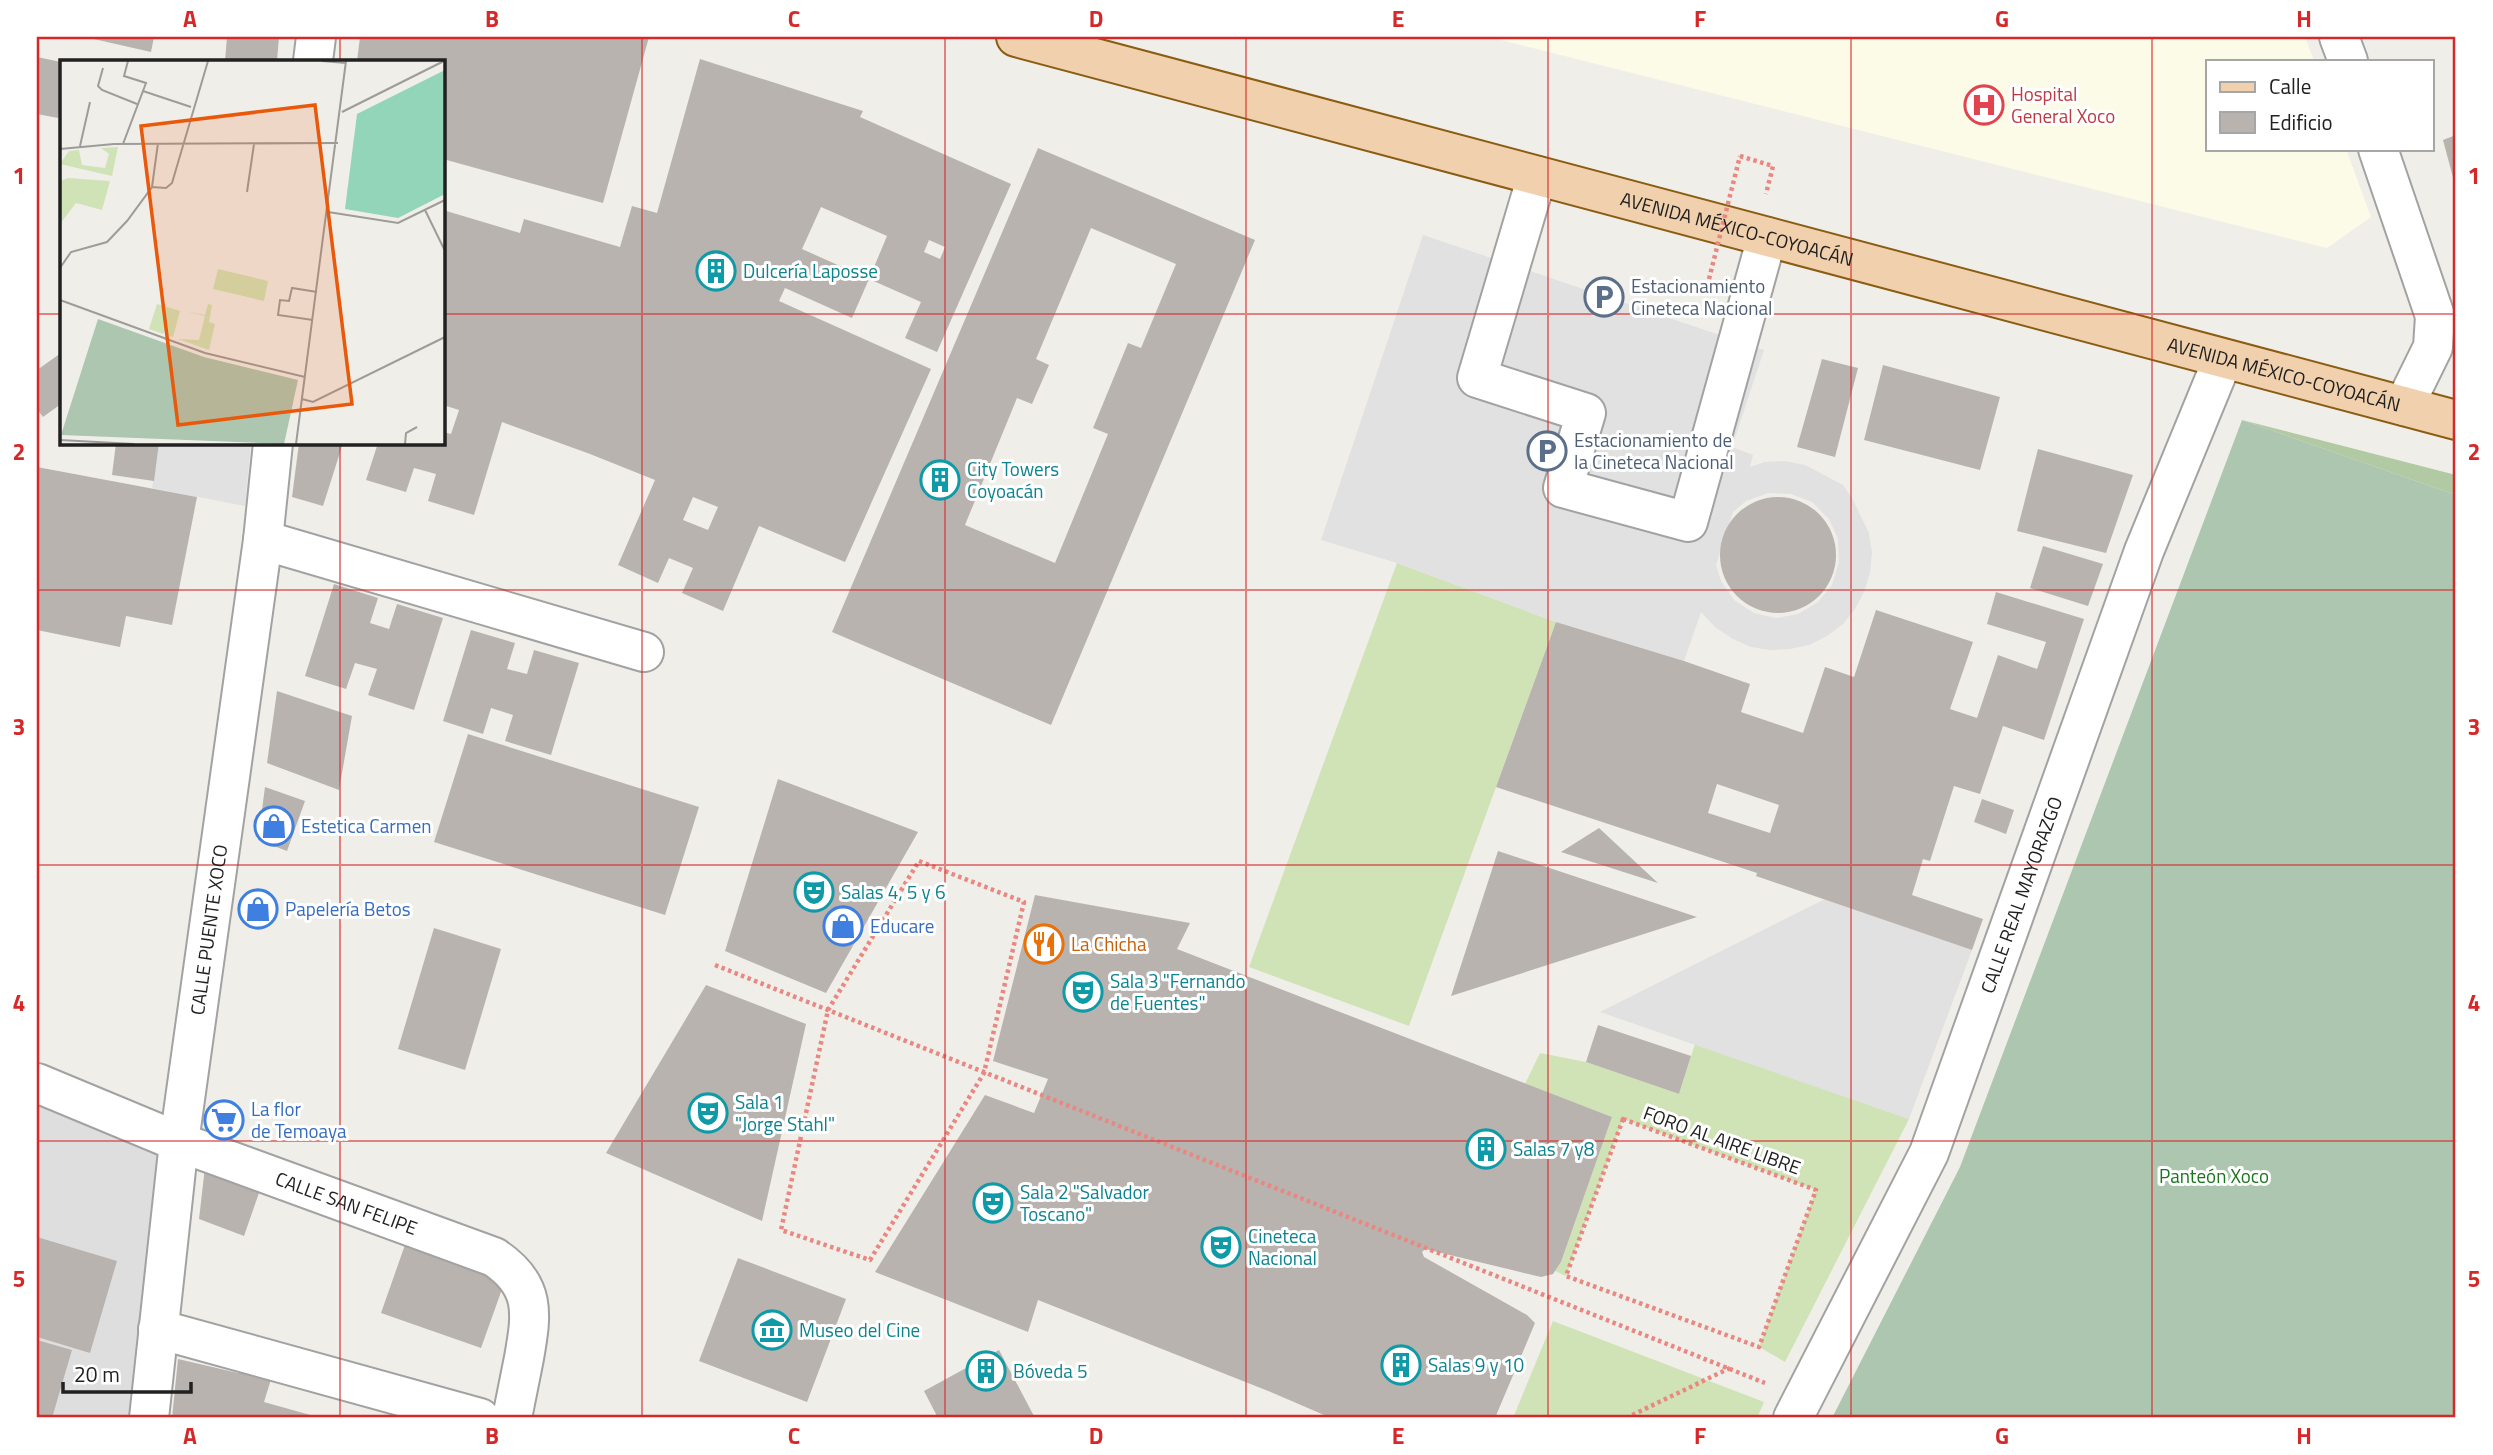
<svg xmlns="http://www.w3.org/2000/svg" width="2493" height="1455" font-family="'Titillium Web',sans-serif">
  <rect width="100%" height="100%" fill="#f0eee9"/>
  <path fill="#dfdede" d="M37 1096 166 1154 135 1418H37Z"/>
  <path fill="#fcfbe7" d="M1489 37H2305L2314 61H2208V149H2346L2371 217 2327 248Z"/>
  <path fill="#cfe3b6" d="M1397 563 1556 622 1409 1026 1249 967Z
    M1695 1044 1909 1119 1785 1362 1759 1347 1816 1190 1623 1119 1566 1276 1555 1271 1561 1262 1612 1117 1525 1084 1540 1053 1586 1062 1679 1094Z
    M1553 1321 1764 1402 1757 1418H1513Z"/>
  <path fill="#b1caa3" d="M2242 420 2456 475V495Z"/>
  <path fill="#adc6b0" d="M2242 420 2456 495V1418H1832L1960 1167Z"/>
  <path fill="#e1e1e1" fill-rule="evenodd" d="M1423 235 1764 350 1732 447 1753 455 1750 467 1765 462 1785 461 1805 465 1843 485 1852 498 1869 533 1872 553 1870 573 1864 592 1855 609 1843 624 1827 636 1809 645 1790 649 1770 650 1751 647 1733 639 1716 628 1701 612 1684 661 1556 622 1397 563 1321 540ZM1768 493 1791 494 1812 502 1829 519 1838 539 1839 562 1832 585 1818 602 1798 614 1776 618 1754 613 1734 600 1721 581 1716 565 1733 512 1746 501Z
    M159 443H251L245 506 152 488Z
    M1825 899 1972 950 1909 1119 1600 1012Z"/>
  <path fill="#b9b3af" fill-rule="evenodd" d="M85 37H154L151 52Z
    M227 37H279L277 61H225Z
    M360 37H649L603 203 443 159V61H357Z
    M37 57 61 62V102L58 118 37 114Z
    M700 59 863 111 860 117 1011 184 937 352 905 338 921 302 869 279 887 236 821 207 802 249 869 279 852 318 785 288 779 301 931 369 845 562 759 526 723 611 682 593 693 568 669 558 658 583 618 565 655 480 590 454 502 422 474 515 428 501 436 474 414 468 406 492 366 480 378 443H443V432L451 434 459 410 443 405V210L520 233 524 219 620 247 632 206 657 213ZM929 240 945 247 940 259 924 252ZM693 497 718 507 708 530 683 520Z
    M2456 135V185H2455L2443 140Z
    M1038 148 1255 240 1051 725 832 632ZM1091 228 1176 264 1141 348 1128 343 1093 428 1108 434 1055 563 965 525 1017 398 1032 404 1049 365 1036 359Z
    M61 353V404L43 417 37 409V370Z
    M1822 359 1858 368 1835 457 1797 447Z
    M1883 365 2000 397 1980 470 1864 440Z
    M116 443H159L154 481 112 475Z
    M299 443H343L323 506 292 497Z
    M2038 449 2133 475 2106 553 2017 531Z
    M37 467 197 497 172 625 126 616 120 647 37 630Z
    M1720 555a58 58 0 1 1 116 0a58 58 0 1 1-116 0Z
    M2043 546 2103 564 2088 606 2030 588Z
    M334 584 378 598 370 623 389 629 397 604 443 618 414 710 368 695 377 669 355 663 346 689 305 676Z
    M1996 592 2084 619 2044 740 2003 726 1980 794 1954 786 1930 861 1923 859 1912 895 1983 919 1972 950 1756 876 1757 873 1496 787 1556 622 1684 661 1750 684 1741 712 1803 733 1825 667 1854 677 1876 610 1973 642 1950 709 1977 718 1998 655 2037 669 2046 642 1987 624ZM1717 784 1779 805 1770 833 1708 813Z
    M471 630 515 643 507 669 527 674 534 650 579 663 551 755 505 741 513 715 491 708 483 734 443 721Z
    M277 691 352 716 339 790 267 763Z
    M468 734 699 807 665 915 434 842Z
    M778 779 918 832 826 993 725 951Z
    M265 787 305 801 287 851 258 840Z
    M1982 799 2014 810 2006 834 1974 822Z
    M1599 828 1658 883 1561 852Z
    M1498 851 1697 917 1451 996Z
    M1035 895 1190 923 1177 949 1612 1117 1561 1262 1553 1274 1541 1277 1425 1249 1422 1252 1424 1257 1527 1315 1535 1323 1495 1418H1331L1273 1393 1038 1300 1028 1332 875 1272 985 1095 1034 1113 1048 1079 993 1061Z
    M434 928 501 949 465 1070 398 1049Z
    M706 985 806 1024 762 1221 606 1153Z
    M1598 1025 1691 1056 1679 1094 1586 1062Z
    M205 1167 261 1187 244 1236 199 1219Z
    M37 1237 117 1261 90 1353 37 1337Z
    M406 1242 506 1278 481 1348 381 1313Z
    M738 1258 846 1299 807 1402 699 1361Z
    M37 1340 72 1350 52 1418H37Z
    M999 1350 1035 1418H938L924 1391Z
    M178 1359 238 1373 240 1368 272 1376 264 1402 321 1418H172Z"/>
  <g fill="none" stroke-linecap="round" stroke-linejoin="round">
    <g stroke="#a2a2a2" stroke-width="42">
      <g id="minor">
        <path d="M2339 37 2348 61"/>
        <path d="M313 61 316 37"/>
        <path d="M2378 149 2435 316 2433 347 2404 406"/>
        <path d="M1537 176 1477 378 1586 413 1563 488 1688 522 1767 237"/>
        <path d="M263 540 644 652"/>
        <path id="s1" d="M37 1083 179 1142 494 1257C536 1285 532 1313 524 1358 520 1378 516 1398 512 1418"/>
        <path d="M158 1329 480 1418"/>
        <path id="s2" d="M149 1418 179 1142 263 540 273 443"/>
        <path id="s3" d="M1793 1418 1929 1153 2144 551 2223 359"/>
      </g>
    </g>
    <g stroke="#8b5d13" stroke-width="42">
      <g id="major">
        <path id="s4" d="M1016 37 2456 420"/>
      </g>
    </g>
    <path stroke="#e98781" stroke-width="4.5" stroke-dasharray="3.5 3.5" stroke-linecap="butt" d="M1740 156 1773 166 1766 194
      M919 861 1024 902 984 1073 870 1260 781 1230 828 1010Z
      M715 965 1765 1383
      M1623 1119 1816 1190 1759 1347 1566 1276Z
      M1626 1418 1730 1368"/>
    <use href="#minor" stroke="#fff" stroke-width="38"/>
    <use href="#major" stroke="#f1d0ad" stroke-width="38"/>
    <path stroke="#e98781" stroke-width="4.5" stroke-dasharray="3.5 3.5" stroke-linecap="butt" d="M1709 279 1740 156"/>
  </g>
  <path fill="none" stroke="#d62828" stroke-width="2" stroke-opacity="0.55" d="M340 37V61M642 37V1418M945 37V1418M1246 37V1418M1548 37V1418M1851 37V1418M2152 37V1418M37 314H61M443 314H2456M340 443V1418M37 590H2456M37 865H2456M37 1141H2456"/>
  <defs>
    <g id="hospital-ring" transform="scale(2.0125)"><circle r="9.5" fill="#fff" stroke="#e0444e" stroke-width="1.5"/><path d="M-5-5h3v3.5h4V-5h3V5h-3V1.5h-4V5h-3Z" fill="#e0444e"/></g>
    <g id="building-ring" transform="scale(2.0125)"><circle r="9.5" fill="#fff" stroke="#0f9aa8" stroke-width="1.5"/><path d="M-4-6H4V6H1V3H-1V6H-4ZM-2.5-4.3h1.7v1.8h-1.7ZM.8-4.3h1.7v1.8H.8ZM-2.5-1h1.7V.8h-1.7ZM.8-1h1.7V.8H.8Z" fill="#0f9aa8"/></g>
    <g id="parking-ring" transform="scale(2.0125)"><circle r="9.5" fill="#fff" stroke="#5c6f8a" stroke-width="1.5"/><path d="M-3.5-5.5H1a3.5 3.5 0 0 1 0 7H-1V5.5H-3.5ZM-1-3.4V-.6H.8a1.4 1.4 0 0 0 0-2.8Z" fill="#5c6f8a"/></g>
    <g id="shop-ring" transform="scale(2.0125)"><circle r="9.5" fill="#fff" stroke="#3f7fe0" stroke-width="1.5"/><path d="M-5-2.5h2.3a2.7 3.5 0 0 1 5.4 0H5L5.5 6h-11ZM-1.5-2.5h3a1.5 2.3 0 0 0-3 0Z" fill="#3f7fe0"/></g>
    <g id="theatre-ring" transform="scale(2.0125)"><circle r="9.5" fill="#fff" stroke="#0f9aa8" stroke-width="1.5"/><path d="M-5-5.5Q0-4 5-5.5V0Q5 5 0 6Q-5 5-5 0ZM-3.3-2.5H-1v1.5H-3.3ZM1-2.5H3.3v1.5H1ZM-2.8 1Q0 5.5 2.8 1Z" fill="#0f9aa8"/></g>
    <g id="restaurant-ring" transform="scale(2.0125)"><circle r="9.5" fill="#fff" stroke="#e8710a" stroke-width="1.5"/><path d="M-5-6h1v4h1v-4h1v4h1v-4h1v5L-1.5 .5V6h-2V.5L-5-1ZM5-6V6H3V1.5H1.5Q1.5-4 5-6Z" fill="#e8710a"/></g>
    <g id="supermarket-ring" transform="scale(2.0125)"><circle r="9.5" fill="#fff" stroke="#3f7fe0" stroke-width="1.5"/><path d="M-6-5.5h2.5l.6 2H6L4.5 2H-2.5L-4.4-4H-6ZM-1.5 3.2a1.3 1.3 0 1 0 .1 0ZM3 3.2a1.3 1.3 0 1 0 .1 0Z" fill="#3f7fe0"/></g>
    <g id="museum-ring" transform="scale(2.0125)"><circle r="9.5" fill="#fff" stroke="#0f9aa8" stroke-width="1.5"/><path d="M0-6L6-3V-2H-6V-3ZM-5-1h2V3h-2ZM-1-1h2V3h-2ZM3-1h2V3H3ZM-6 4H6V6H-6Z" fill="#0f9aa8"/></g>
  </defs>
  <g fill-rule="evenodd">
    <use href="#hospital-ring" x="1984" y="105"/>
    <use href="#building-ring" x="716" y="271"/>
    <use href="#parking-ring" x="1604" y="297"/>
    <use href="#parking-ring" x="1547" y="451"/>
    <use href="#building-ring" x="940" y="480"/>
    <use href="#shop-ring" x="274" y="826"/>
    <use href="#theatre-ring" x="814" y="892"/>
    <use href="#shop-ring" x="258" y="909"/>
    <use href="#shop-ring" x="843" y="926"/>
    <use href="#restaurant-ring" x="1044" y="944"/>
    <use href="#theatre-ring" x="1083" y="992"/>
    <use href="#theatre-ring" x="708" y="1113"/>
    <use href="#supermarket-ring" x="224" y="1120"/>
    <use href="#building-ring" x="1486" y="1149"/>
    <use href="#theatre-ring" x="993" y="1203"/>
    <use href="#theatre-ring" x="1221" y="1247"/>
    <use href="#museum-ring" x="772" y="1330"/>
    <use href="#building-ring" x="1401" y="1365"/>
    <use href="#building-ring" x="986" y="1371"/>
  </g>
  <g text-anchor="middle" stroke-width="6" stroke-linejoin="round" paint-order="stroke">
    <g font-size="19" fill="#be3a42" stroke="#fff" text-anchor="start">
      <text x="2011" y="101">Hospital<tspan x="2011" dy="22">General Xoco</tspan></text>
    </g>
    <g font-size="19" fill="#212121" stroke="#fff">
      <text dy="7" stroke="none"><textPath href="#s4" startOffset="746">AVENIDA MÉXICO-COYOACÁN</textPath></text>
      <text dy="7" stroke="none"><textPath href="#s4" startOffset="1312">AVENIDA MÉXICO-COYOACÁN</textPath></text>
      <text dy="7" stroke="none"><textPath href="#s3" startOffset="572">CALLE REAL MAYORAZGO</textPath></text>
      <text dy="7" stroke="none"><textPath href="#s2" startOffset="492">CALLE PUENTE XOCO</textPath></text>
      <text transform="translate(1722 1140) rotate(20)" y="7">FORO AL AIRE LIBRE</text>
      <text dy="7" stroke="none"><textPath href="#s1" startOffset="332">CALLE SAN FELIPE</textPath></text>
    </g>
    <g font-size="19" fill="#0d838f" stroke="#fff" text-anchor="start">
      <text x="743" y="278">Dulcería Laposse</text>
      <text x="967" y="476">City Towers<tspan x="967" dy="22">Coyoacán</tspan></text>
      <text x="841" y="899">Salas 4, 5 y 6</text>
      <text x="1110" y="988">Sala 3 "Fernando<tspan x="1110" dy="22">de Fuentes"</tspan></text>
      <text x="735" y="1109">Sala 1<tspan x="735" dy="22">"Jorge Stahl"</tspan></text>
      <text x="1513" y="1156">Salas 7 y8</text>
      <text x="1020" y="1199">Sala 2 "Salvador<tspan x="1020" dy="22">Toscano"</tspan></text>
      <text x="1248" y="1243">Cineteca<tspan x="1248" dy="22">Nacional</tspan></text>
      <text x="799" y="1337">Museo del Cine</text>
      <text x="1428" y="1372">Salas 9 y 10</text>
      <text x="1013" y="1378">Bóveda 5</text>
    </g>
    <g font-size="19" fill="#4e5e75" stroke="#fff" text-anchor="start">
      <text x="1631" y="293">Estacionamiento<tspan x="1631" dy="22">Cineteca Nacional</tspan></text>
      <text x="1574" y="447">Estacionamiento de<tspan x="1574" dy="22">la Cineteca Nacional</tspan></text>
    </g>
    <g font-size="19" fill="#366cbe" stroke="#fff" text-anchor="start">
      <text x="301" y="833">Estetica Carmen</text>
      <text x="285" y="916">Papelería Betos</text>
      <text x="870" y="933">Educare</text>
      <text x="251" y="1116">La flor<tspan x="251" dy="22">de Temoaya</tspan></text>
    </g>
    <g font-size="19" fill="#c56008" stroke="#fff" text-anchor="start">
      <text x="1071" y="951">La Chicha</text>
    </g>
    <g font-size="19" fill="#1a741d" stroke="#fff">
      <text x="2214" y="1183">Panteón Xoco</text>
    </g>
  </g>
  <g transform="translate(60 60)">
    <rect width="385" height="385" fill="#f0eee9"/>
    <path d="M58 87 52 116 0 104 9 91 19 90 22 105 45 108 49 94 41 88ZM8 118 50 121 42 150 16 143 0 164V121ZM158 209 208 221 204 241 153 229ZM97 244 120 251 113 277 105 275 106 269 103 274 89 269ZM148 244 152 245 149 262 155 264 149 290 118 279 139 280 145 256 125 251 145 255Z" fill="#cfe3b6"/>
    <path d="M38 259 144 297 238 320 224 384 1 375Z" fill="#adc6b0"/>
    <path d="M385 10V134L338 158 285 149 297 54Z" fill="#92d5b8"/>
    <path fill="none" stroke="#9d9c99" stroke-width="2" d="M68 1 64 16 86 23 83 31M262 1 286 3M43 8 38 26 42 30 77 44M282 52 384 1M63 84 83 31 131 47M20 86 30 42M0 89 54 84 278 83M92 127 106 128 112 123 148 1M187 132 194 84M365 150 385 191M268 152 338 163 385 140M0 208 11 192 47 182 67 161 92 127 98 83M0 240 145 293 245 317M253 260 218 255 220 240 229 241 232 228 257 232M242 339 253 342 385 277M0 380 74 384M236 384 286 1M345 384 346 373 357 367"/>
    <path fill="#e8590c" fill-opacity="0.15" stroke="#e8590c" stroke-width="3.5" d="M255 45 292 344 118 365 81 66Z"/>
    <rect width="385" height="385" fill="none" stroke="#212121" stroke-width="3.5"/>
  </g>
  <rect width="2493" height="1455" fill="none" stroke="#ffffff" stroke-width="77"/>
  <rect x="2206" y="60" width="228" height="91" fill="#ffffff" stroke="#a6a6a6" stroke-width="2"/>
  <rect x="2220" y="82" width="35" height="10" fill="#f1d0ad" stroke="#a6a6a6" stroke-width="2"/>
  <text x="2269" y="94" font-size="21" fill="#212121">Calle</text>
  <rect x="2220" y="112" width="35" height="21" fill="#b9b3af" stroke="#a6a6a6" stroke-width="2"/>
  <text x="2269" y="130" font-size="21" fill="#212121">Edificio</text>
  <path d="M63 1382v10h128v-10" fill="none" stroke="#212121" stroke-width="3.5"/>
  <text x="74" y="1382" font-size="21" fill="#212121" stroke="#ffffff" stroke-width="5" paint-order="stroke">20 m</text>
  <rect x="38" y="38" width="2416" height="1378" fill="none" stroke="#d62828" stroke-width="2.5"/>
  <g font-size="23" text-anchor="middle" font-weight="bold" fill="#d62828">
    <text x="190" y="27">A</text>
    <text x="492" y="27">B</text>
    <text x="794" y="27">C</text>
    <text x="1096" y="27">D</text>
    <text x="1398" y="27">E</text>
    <text x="1700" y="27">F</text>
    <text x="2002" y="27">G</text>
    <text x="2304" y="27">H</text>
    <text x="19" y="184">1</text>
    <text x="2474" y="184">1</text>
    <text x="19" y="460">2</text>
    <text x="2474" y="460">2</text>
    <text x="19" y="735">3</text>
    <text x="2474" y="735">3</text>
    <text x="19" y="1011">4</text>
    <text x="2474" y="1011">4</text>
    <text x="19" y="1287">5</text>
    <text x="2474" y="1287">5</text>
    <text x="190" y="1444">A</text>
    <text x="492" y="1444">B</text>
    <text x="794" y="1444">C</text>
    <text x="1096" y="1444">D</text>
    <text x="1398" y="1444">E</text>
    <text x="1700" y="1444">F</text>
    <text x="2002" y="1444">G</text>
    <text x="2304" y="1444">H</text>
  </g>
</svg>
